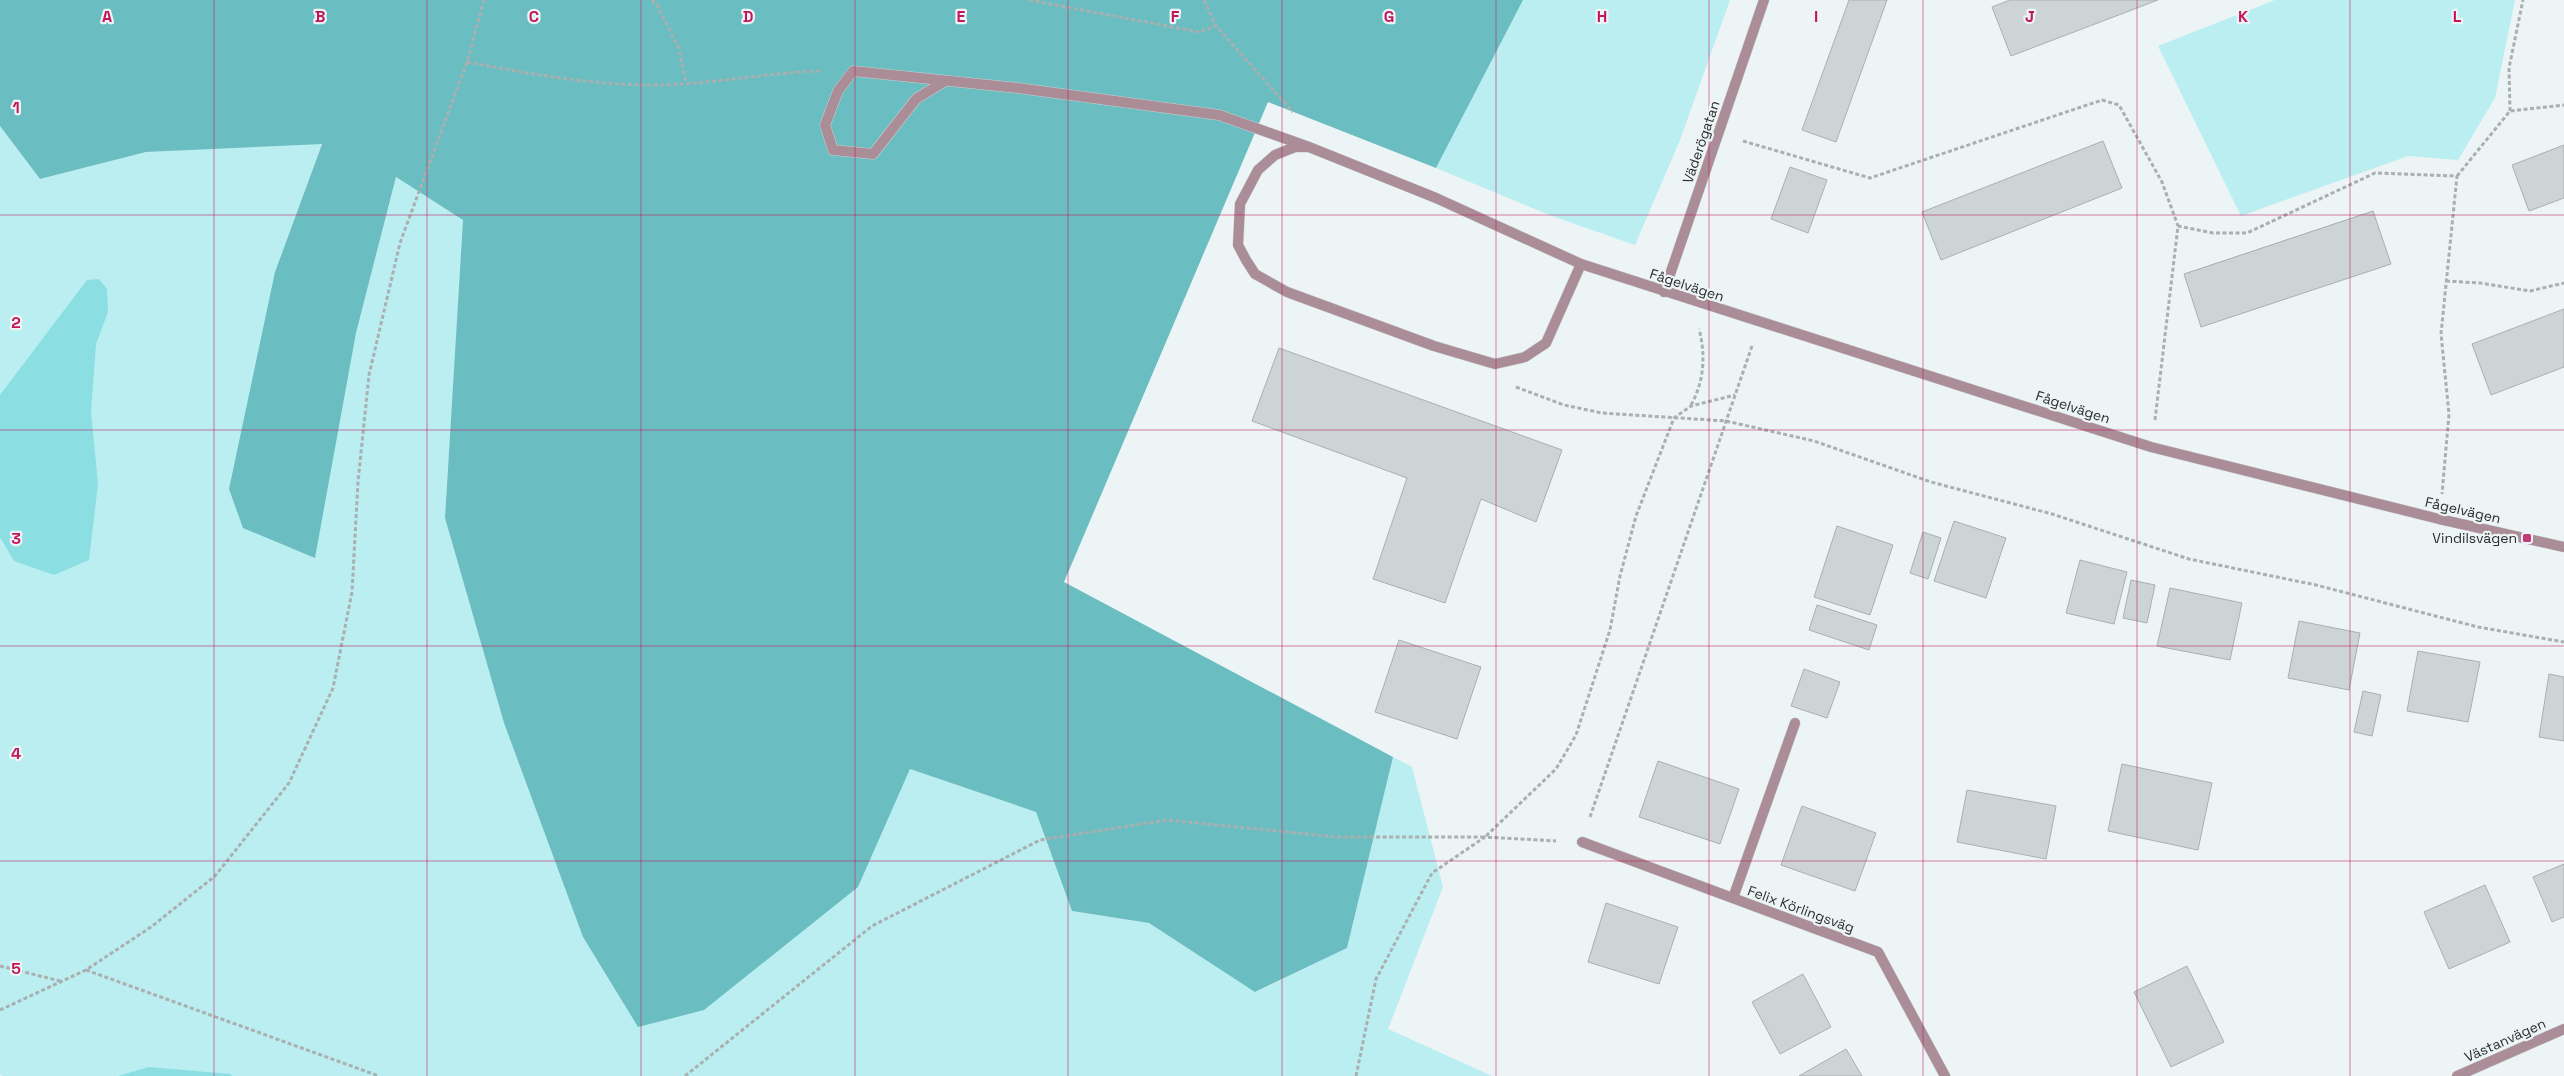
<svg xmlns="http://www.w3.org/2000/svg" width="2564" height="1076" font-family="'Space Grotesk',sans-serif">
  <rect width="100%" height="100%" fill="#edf4f5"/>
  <path fill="#baeef1" d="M1523 0H1730L1680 140 1635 245 1552 216 1436 168Z
    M2275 0H2515L2495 98 2458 160 2408 156 2241 216 2158 46Z
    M0 126 40 179 146 152 322 143 275 272 315 557 356 333 396 177 463 220 445 518 504 723 583 937 638 1027 858 887 910 769 1036 812 1072 911 1149 923 1256 992 1347 948 1393 757 1412 767 1443 887 1388 1029 1492 1076H2L0 1074Z"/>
  <path fill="#6abdc1" d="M0 0H1523L1436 168 1268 102 1064 582 1393 757 1347 948 1255 992 1149 923 1072 911 1036 812 910 769 858 887 704 1010 638 1027 583 937 504 723 445 518 463 220 396 177 356 333 315 558 243 528 229 489 275 272 322 144 146 152 40 179 0 126Z"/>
  <path fill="#8bdee2" d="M99 279 107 289 108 312 96 344 91 412 98 484 89 560 54 575 14 561 0 537V395L87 280Z
    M149 1067 230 1074 232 1076H118Z"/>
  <path fill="#cdd4d5" stroke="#a9b0b1" d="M1849 0H1887L1836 142 1802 130Z
    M2010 0H2158L2011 56 1992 7Z
    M2103 141 2122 188 1941 260 1922 212Z
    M2564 145V198L2529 211 2512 165Z
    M1790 167 1827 180 1808 233 1771 219Z
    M2373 211 2391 264 2201 327 2184 274Z
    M2564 309V367L2491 395 2472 344Z
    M1279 348 1562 450 1536 522 1481 499 1445 603 1373 579 1407 478 1252 421Z
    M1954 521 2006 538 1986 598 1934 581Z
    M1837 526 1893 545 1870 615 1814 597Z
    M1923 532 1941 538 1928 579 1910 573Z
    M2080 560 2127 572 2114 624 2066 613Z
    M2131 580 2155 585 2147 623 2123 618Z
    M2170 588 2242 603 2230 660 2157 646Z
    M1817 605 1877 625 1869 650 1809 630Z
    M2299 621 2360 633 2349 690 2288 678Z
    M1399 640 1481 667 1457 739 1375 712Z
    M2418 651 2480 662 2468 722 2407 711Z
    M1804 669 1840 682 1827 718 1791 706Z
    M2549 674 2564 677V741L2539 737Z
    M2363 691 2381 695 2372 736 2354 732Z
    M1658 761 1739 789 1720 844 1639 817Z
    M2122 764 2212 783 2198 850 2108 831Z
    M1967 790 2056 806 2046 859 1957 842Z
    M1802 806 1876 833 1855 891 1781 865Z
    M2564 864V917L2552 922 2533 877Z
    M2485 885 2510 942 2449 969 2424 912Z
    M1606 903 1678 927 1659 984 1588 962Z
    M2187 966 2224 1042 2171 1067 2134 992Z
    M1803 974 1831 1027 1780 1054 1752 1002Z
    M1846 1049 1862 1076H1799Z"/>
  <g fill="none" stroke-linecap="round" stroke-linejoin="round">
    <g stroke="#cad0d1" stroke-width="11">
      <path id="service" d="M945 81 916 99 873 154 833 150 825 125 838 91 853 71 1018 88 1219 115 1309 147 1436 198 1581 264 1546 343 1525 357 1495 364 1434 346 1287 292 1255 274 1246 260 1238 245 1240 204 1258 170 1275 155 1295 147H1309
        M1733 898 1795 723"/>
    </g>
    <g stroke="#cad0d1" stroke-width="11">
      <path id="minor" d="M1581 264 2151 447 2439 519 2564 547
        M1664 292 1764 0
        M1582 842 1878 952 1945 1076
        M2457 1076 2564 1029"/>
    </g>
    <path stroke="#aaafb0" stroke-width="3" stroke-dasharray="4 2.5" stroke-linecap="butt" d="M652 0 657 5 679 49 686 83
      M1029 0 1199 32 1216 26
      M1204 0 1216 26 1293 112
      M467 62C525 73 585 84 645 85 703 86 761 73 819 71
      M2510 111 2509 68 2523 0
      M1743 141 1870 178 2102 100 2119 105 2162 182 2178 226
      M2457 176 2510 111 2564 105
      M2446 281 2480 283 2530 291 2564 283
      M1516 387 1564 405 1602 413 1726 421 1814 441 1931 482 2052 514 2189 559 2316 585 2478 627 2564 642
      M1691 405C1704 382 1706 355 1699 329
      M2155 420 2178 226 2213 233H2247L2375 173 2457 176 2441 334 2449 414 2442 494
      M1590 817 1752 346
      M0 966 60 981
      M86 970 379 1076
      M0 1010 86 970 151 927 215 876 289 783 333 688 352 592 358 482 369 375 400 243 467 62 484 0
      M685 1076 872 926 1040 840 1167 820 1338 837H1485L1556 769 1576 735 1610 630 1620 576 1636 516 1674 418 1691 406 1735 395
      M1356 1076 1376 979 1432 873 1485 837 1556 841"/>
    <use href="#service" stroke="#aa8d96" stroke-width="10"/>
    <use href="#minor" stroke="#aa8d96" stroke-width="10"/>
  </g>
  <path fill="none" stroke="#c2185b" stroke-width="1" stroke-opacity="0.55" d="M214 0V1076M427 0V1076M641 0V1076M855 0V1076M1068 0V1076M1282 0V1076M1496 0V1076M1709 0V1076M1923 0V1076M2137 0V1076M2350 0V1076M0 215H2564M0 430H2564M0 646H2564M0 861H2564"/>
  <rect fill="#c33b77" stroke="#edf4f5" stroke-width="2" x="2522" y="533" width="10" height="10" rx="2.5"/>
  <g text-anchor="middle" stroke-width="4.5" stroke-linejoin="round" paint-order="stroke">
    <g font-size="14" fill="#2a2d2d" stroke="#edf4f5">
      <text transform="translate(1701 142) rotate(-71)" y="5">Väderögatan</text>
      <text transform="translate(1687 285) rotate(18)" y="5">Fågelvägen</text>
      <text transform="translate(2073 407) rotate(18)" y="5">Fågelvägen</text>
      <text transform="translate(2463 510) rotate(13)" y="5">Fågelvägen</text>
      <text transform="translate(1801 909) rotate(20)" y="5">Felix Körlingsväg</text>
      <text transform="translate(2505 1040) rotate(-24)" y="5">Västanvägen</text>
    </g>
    <g font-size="14" fill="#2a2d2d" stroke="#edf4f5" text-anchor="end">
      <text x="2517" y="543">Vindilsvägen</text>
    </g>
  </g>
  <g font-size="16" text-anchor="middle" font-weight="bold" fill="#c2185b" stroke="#edf4f5" stroke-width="4.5" stroke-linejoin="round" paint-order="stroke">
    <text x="107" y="22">A</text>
    <text x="320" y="22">B</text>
    <text x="534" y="22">C</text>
    <text x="748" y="22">D</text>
    <text x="961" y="22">E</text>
    <text x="1175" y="22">F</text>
    <text x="1389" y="22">G</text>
    <text x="1602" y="22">H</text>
    <text x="1816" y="22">I</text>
    <text x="2030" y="22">J</text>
    <text x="2243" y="22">K</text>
    <text x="2457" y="22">L</text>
    <text x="16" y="113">1</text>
    <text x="16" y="328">2</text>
    <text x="16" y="544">3</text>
    <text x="16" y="759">4</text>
    <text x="16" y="974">5</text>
  </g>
</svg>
